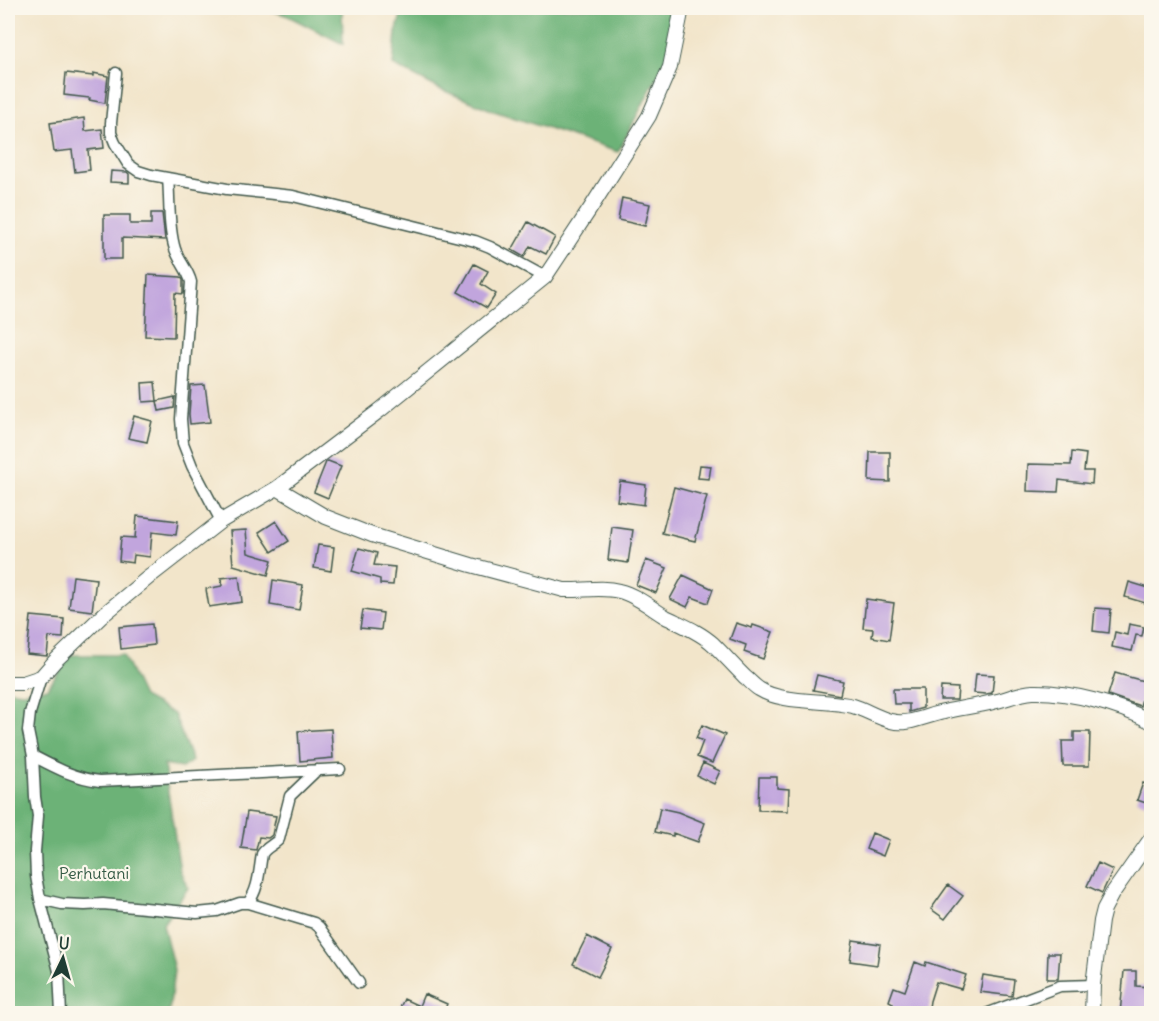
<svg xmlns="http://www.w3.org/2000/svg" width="1159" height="1021" font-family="Delius,sans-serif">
  <rect width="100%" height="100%" fill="#fbf7ec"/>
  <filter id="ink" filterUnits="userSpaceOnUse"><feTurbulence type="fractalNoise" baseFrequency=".0167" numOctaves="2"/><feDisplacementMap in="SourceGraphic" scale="12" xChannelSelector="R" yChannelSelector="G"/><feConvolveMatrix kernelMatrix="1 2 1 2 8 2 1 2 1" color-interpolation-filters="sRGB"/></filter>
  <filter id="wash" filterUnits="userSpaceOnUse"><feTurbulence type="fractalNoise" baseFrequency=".008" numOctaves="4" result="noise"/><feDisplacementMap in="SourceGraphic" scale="24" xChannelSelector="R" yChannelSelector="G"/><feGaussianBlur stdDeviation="1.35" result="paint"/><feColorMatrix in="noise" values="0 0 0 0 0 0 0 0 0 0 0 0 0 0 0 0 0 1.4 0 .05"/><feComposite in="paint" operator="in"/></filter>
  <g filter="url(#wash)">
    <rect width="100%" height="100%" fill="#f2e5ca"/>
    <path fill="#6cb277" stroke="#467856" stroke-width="1.5" d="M264 8H342L343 44 288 16Z
      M403 8H680L669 54 618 152 494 111 440 89 393 65 396 33Z
      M71 655H123L143 697 174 714 192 761 182 768 164 765 180 871 188 888 163 924 174 970 169 1013 8 1014V690L23 692 47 688Z"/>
    <g id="blocks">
      <path fill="#c1a5dd" d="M66 73 93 76V73L108 76 105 103 89 100 90 98 64 95Z
        M84 118 85 131 102 129 104 148 88 150 90 170 75 172 72 150 54 152 50 123Z
        M111 171 127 172 129 174V183L110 182Z
        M622 198 650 204 645 226 618 220Z
        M151 213H162L165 240 122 238V259H104V215H130V224H151Z
        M528 222 555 237 546 254 530 246 524 257 512 250Z
        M474 264 488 271 481 284 496 294 487 308 458 292Z
        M148 275 181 277 183 280V294L175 293 174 337 145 336Z
        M155 382 157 401 143 402 142 383Z
        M205 385 210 422 190 424 189 414 191 386Z
        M175 397 174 408 159 411 157 401Z
        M134 416 152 421 147 442 128 438Z
        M870 452H890V482L869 481Z
        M1072 452 1086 454 1084 471H1093L1092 484 1059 480 1058 492 1027 491 1028 464 1071 465Z
        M328 461 341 466 328 498 314 492 326 462Z
        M700 465 711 466 709 479 698 478Z
        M620 481 646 485 644 505 617 501Z
        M674 487 707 496 695 541 662 533Z
        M137 516 178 521 176 535 152 532 150 557 134 555 133 563 119 561 121 537 135 538Z
        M276 521 289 541 272 552 259 532Z
        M612 527 633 530 628 563 608 560Z
        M246 530 248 553 272 560 268 575 233 565 230 531Z
        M318 545 334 547 331 571 314 568Z
        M359 548 377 553 374 565 395 567 393 585 380 584V579L352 571Z
        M646 560 667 568 656 593 636 585Z
        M683 575 713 589 708 603 692 597 687 607 670 599Z
        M73 576 96 579 92 611 69 608Z
        M239 576 242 602 209 607 206 589 222 586 221 578Z
        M273 580 303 585 299 610 270 605Z
        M1129 582 1152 589V605L1125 597Z
        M866 599 894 603 889 640 872 637 873 629 863 628Z
        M1095 608 1111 609 1109 633 1093 631Z
        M363 610 383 613 381 630 360 628Z
        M31 616 64 619 63 638 49 637 47 656 27 654Z
        M736 623 752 628 753 625 773 632 763 659 744 652 746 645 730 639Z
        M152 624 154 645 121 649 119 627Z
        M1129 624 1144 627 1142 636 1136 635 1132 651 1112 647 1115 632 1127 635Z
        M1115 673 1147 682 1140 706 1108 695Z
        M976 674 994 675 992 693 986 694 974 693Z
        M817 675 843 681 840 695 813 690Z
        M941 687 958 688 957 700H940Z
        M893 689H923V708L909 712V704H894Z
        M702 725 725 735 712 763 697 757 703 741 696 738Z
        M331 729 333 758 300 761 298 731Z
        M1074 732H1090L1089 766H1063L1062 741H1074Z
        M703 763 720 771 714 784 697 776Z
        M759 777H777V788L789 789 788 811 758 810Z
        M1143 783 1152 786V805L1137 800Z
        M660 808 678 812 705 823 698 842 673 833V836L655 832Z
        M247 812 276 816 272 835 268 838 259 837 256 850 241 848Z
        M872 833 889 840 883 856 866 849Z
        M1098 863 1113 870 1102 893 1087 886Z
        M948 885 963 896 945 919 931 909Z
        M587 936 612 949 598 977 573 964Z
        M853 940 880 944 877 965 850 961Z
        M1048 953H1060L1058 979H1047Z
        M915 962 925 966 926 962 966 975 961 989 936 982 930 1001 928 1014H889L893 1003 889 1001 894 987 905 991Z
        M1124 971H1136V986L1150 987 1148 1014H1120Z
        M983 975 1014 980 1012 996 980 992Z
        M424 994 447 1004 443 1014 432 1009 431 1011 437 1014H397L404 999 419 1006Z"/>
    </g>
  </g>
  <g filter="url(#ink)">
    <use href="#blocks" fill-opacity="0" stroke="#3f564a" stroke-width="1.5"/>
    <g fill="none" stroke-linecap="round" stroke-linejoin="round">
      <g stroke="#3f564a" stroke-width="13">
        <path id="minor" d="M116 73 111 123V133L115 143 128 164 138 171 151 175 227 189 293 196 475 241 490 247 545 277
          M168 178C170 200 168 228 175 249 179 261 188 270 191 282L181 419 183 443 192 466 221 521
          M41 677 30 713 28 731 33 756 35 797 38 816 35 851 36 876 40 899 59 971 61 1014
          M33 756C56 768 74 778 100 781L340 769
          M40 899 62 904 85 905 103 904 197 913 217 911 240 903H248L314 923 319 927 359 983
          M248 903C259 889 259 871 262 854 266 847 274 845 279 839L290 796 317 770
          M986 1014 1060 986 1093 985"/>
      </g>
      <g stroke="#3f564a" stroke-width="16">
        <path id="tertiary" d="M277 488 326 517 372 535 471 565 564 590C582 591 601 586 619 591 636 595 651 608 666 617 682 625 700 632 713 644 724 655 734 666 745 677 750 681 754 686 759 689 782 704 825 699 853 706 866 710 878 718 891 721 908 726 927 715 944 712 961 708 977 706 993 702 1007 699 1019 693 1033 692 1069 691 1120 705 1152 722
          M8 683H23L41 677 55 661 103 615 149 577 221 521 277 488 379 411 545 277 590 209 649 116 670 67 682 8
          M1092 1014 1093 985 1101 921 1104 909 1112 894 1152 837"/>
      </g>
      <use href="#minor" stroke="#fff" stroke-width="10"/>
      <use href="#tertiary" stroke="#fff" stroke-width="14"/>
    </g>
  </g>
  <g text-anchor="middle" stroke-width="4.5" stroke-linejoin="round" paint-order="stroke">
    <g font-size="16" fill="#345a45" stroke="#fbf7ec">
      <text x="94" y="879">Perhutani</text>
    </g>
  </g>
  <rect width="1159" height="1021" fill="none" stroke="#fbf7ec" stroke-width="30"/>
  <g transform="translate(63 958) rotate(5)" stroke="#fbf7ec" stroke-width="4.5" paint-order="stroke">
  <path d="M0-4.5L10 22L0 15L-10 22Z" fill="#1f3d34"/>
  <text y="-9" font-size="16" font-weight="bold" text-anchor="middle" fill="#1f3d34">U</text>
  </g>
</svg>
